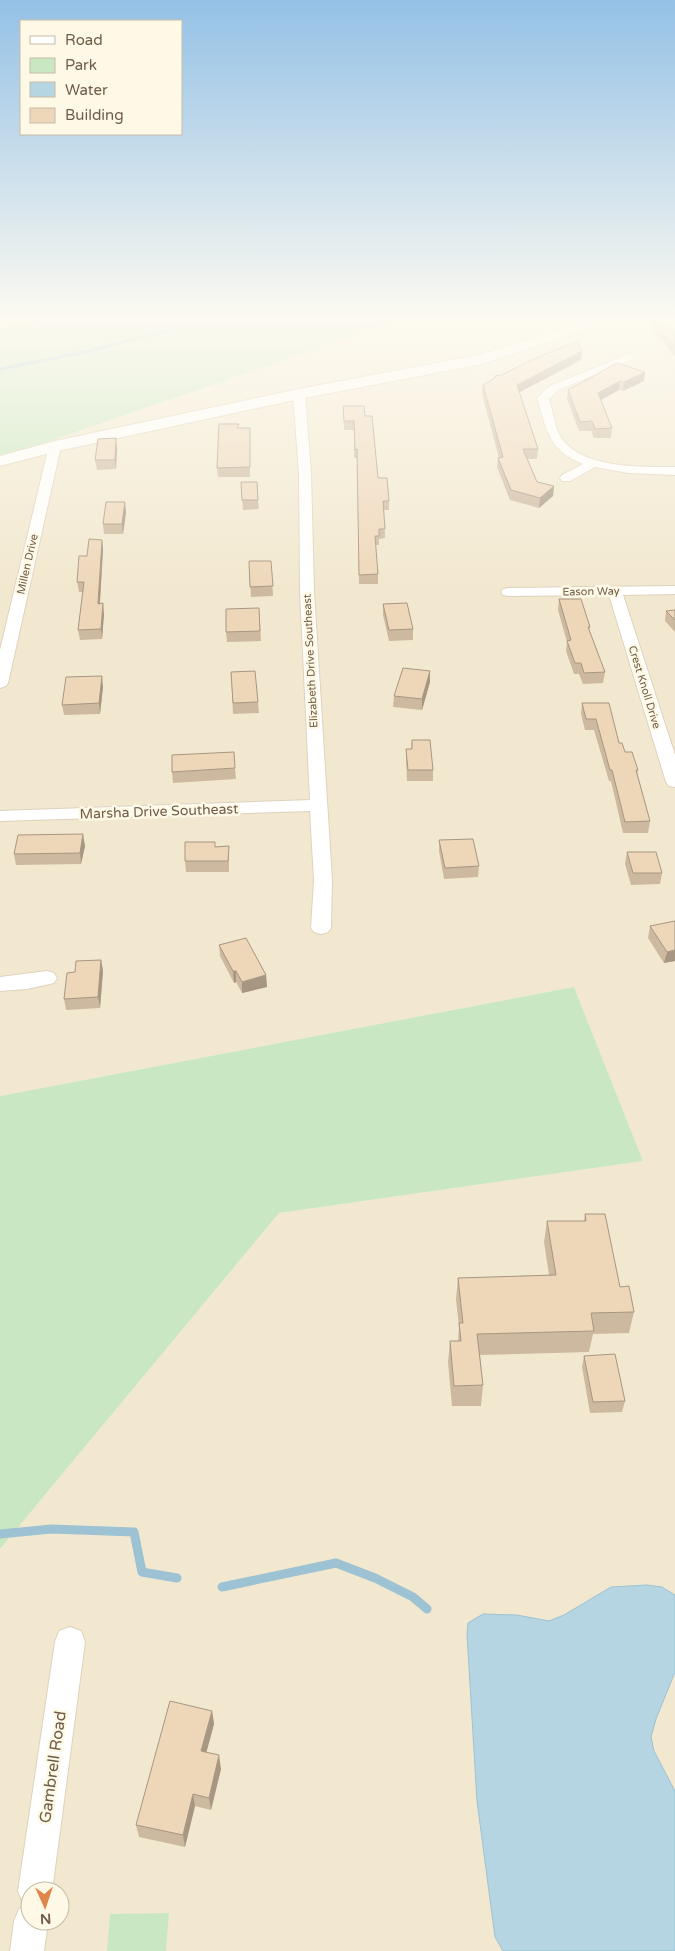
<svg xmlns="http://www.w3.org/2000/svg" width="675" height="1951" font-family="'Varela Round',sans-serif">
  <rect width="100%" height="100%" fill="#faf5e0"/>
  <path fill="#f2e8cf" fill-rule="evenodd" d="M0 318H43L0 331Z
    M407 318H675V1951H0V1549L279 1213 643 1161 574 987 0 1096V458ZM30 1891H60V1921H30Z"/>
  <path fill="#c9e7c0" d="M43 318H407L0 458V331Z
    M574 987 643 1161 279 1213 0 1549V1096Z
    M169 1913 166 1951H107L110 1914Z"/>
  <path fill="#b6d5e2" stroke="#9dc2d3" d="M647 1585 662 1587 675 1595V1672L656 1719 651 1737 654 1751 675 1791V1951H503L495 1937 477 1801 467 1634 468 1623 483 1614 517 1615 549 1621 564 1615 611 1587Z"/>
  <g fill="none" stroke-linecap="round" stroke-linejoin="round">
    <path stroke="#9dc2d3" stroke-width="3" d="M0 369 89 351 212 318"/>
    <path stroke="#9dc2d3" stroke-width="9" d="M0 1534 51 1529 134 1532 142 1572 177 1578
      M222 1587 336 1563 375 1578 413 1597 427 1609"/>
    <g stroke="#ded2bd" stroke-width="2">
      <path id="minor" d="M629 354 633 355 634 357 633 359 558 390 549 399C553 411 554 425 560 436 580 469 641 467 675 467V475L628 473 595 467 570 481H562L560 478 562 475 583 464C548 450 547 430 537 398L550 386Z
        M299 391 305 394 311 473 314 591 332 880 331 928 328 932 321 934 314 932 311 928 314 880 310 811 0 821V811L310 800 300 591 299 473 293 394Z
        M55 442 61 446 8 683 6 686 0 688V650L49 446Z
        M675 586V594L623 595 675 755V787L669 786 666 782 609 595 508 596 503 595 501 592 503 589 508 588Z
        M47 971 54 973 57 978 54 983 27 989 0 991V977Z
        M70 1627 81 1631 85 1642 52 1891H30V1921H48L44 1951H10L14 1921 19 1909 29 1905 23 1903 18 1891 55 1642 59 1631Z"/>
    </g>
    <g stroke="#dfd1b8" stroke-width="2">
      <path id="secondary" d="M594 318H616L614 321 482 364 299 399 58 451 0 466V456L55 441 299 389 479 355Z"/>
    </g>
    <use href="#minor" fill="#fff" fill-rule="evenodd"/>
    <use href="#secondary" fill="#fff" fill-rule="evenodd"/>
    <g stroke="#b8a1c2" stroke-width="4">
      <path id="rail" d="M0 329 44 318"/>
    </g>
    <use href="#rail" stroke="#fef9e6" stroke-width="2.5" stroke-dasharray="7" stroke-linecap="butt"/>
  </g>
  <path fill="#cdb99f" d="M653 321 675 332V357L652 329Z
    M582 351 581 360 519 392 538 449 537 459H527L537 482 554 486 553 496 539 508 510 500 497 467 498 458H499L482 394 483 385 500 376Z
    M645 372 644 381 623 391 619 390 601 400 612 428 611 438H594L591 431H579L567 399 568 390Z
    M343 406 365 416 378 478 389 501V510H384L385 538 379 539V545H375L378 574V584H359L357 458H354V430H344Z
    M239 428H250V477H218L217 468Z
    M117 448 116 469 97 470 95 460Z
    M241 482 258 500 259 509 243 510Z
    M126 512 123 534H104L103 524Z
    M102 540 103 550 100 604 104 614 102 639 80 640 78 630 83 592H79L77 582 87 556Z
    M249 561H271L273 596 251 597Z
    M559 599 590 627 589 631 605 672 603 683 583 684 579 674H574L566 651 567 642 558 610Z
    M383 604 413 629V640L389 641 383 615Z
    M259 608 261 641 227 642 226 632Z
    M675 610V632L665 621 666 611Z
    M430 671V682L422 710 393 707 394 696Z
    M231 672 258 702 259 713 233 714Z
    M103 687 100 714 64 715 62 705Z
    M582 703 619 743 625 752 638 770 637 774 650 821 648 833H623L611 781H609L594 730H585L581 714Z
    M412 740 433 770V781H407L406 760V749H411Z
    M235 768 236 779 173 783 172 772Z
    M439 840 479 866 478 877 444 879 439 851Z
    M85 846 81 864 16 865 14 854Z
    M229 846V872H186L185 861Z
    M627 852 662 873 660 884 631 885 625 864Z
    M675 921V961L664 963 648 938 650 926Z
    M219 945 266 975 267 987 242 993 236 982 234 983 220 956Z
    M101 960 103 971 100 1008 66 1010 64 999Z
    M585 1214 620 1287 634 1312 629 1333 593 1334 589 1352 480 1355 483 1385 481 1406H452L448 1362 450 1341H458L459 1327 456 1299 458 1278 549 1275 544 1242 547 1221H584Z
    M584 1356 625 1401 622 1412 590 1413 582 1367Z
    M212 1711 214 1724 206 1753 221 1769 211 1810 195 1806 185 1847 139 1837 136 1825Z"/>
  <path fill="#a79682" d="M582 351 581 360 516 394 517 385Z
    M645 372 644 381 623 391 624 382Z
    M620 381 619 390 597 402 598 393Z
    M116 438 117 448 116 469 115 460Z
    M554 486 553 496 539 508 540 498Z
    M125 502 126 512 123 534 122 524Z
    M102 540 103 550 99 614 98 604Z
    M103 603 104 614 102 639 101 629Z
    M430 671V682L422 710V699Z
    M102 676 103 687 100 714 99 703Z
    M83 834 85 846 81 864 80 853Z
    M675 950V961L664 963 667 952Z
    M101 960 103 971 100 1008 98 997Z
    M233 971H236V982L234 983Z
    M266 975 267 987 242 993V982Z
    M212 1711 214 1724 203 1765 201 1751Z
    M219 1755 221 1769 211 1810 209 1798Z
    M193 1794 195 1806 185 1847 183 1835Z"/>
  <path fill="#eed7b9" stroke="#a79682" d="M653 321 675 332V347Z
    M577 341 582 351 517 385 538 449H523L537 482 554 486 540 498 511 490 498 458 503 457 483 385 495 378 496 375 500 376 531 360Z
    M617 363 645 372 624 382 620 381 598 393 612 428 595 429 592 421 580 422 568 390Z
    M343 406H364L365 416H372L378 478H387L389 501H383L385 529H379V536H375L378 574 359 575 357 449 355 450 354 421H344Z
    M219 424H239L237 428H250V467L217 468Z
    M116 438 115 460H95L98 439Z
    M241 482H257L258 500H242Z
    M106 502H125L122 524H103Z
    M89 539 102 540 98 604 103 603 101 629 78 630 84 582H77L79 556H87Z
    M249 561H271L273 586 250 587Z
    M559 599H581L590 627H588L605 672 584 673 581 663H575L567 641 571 640Z
    M407 603 413 629 389 630 383 604Z
    M259 608 260 631 226 632V609Z
    M675 610V620L666 611Z
    M403 668 430 671 422 699 394 696Z
    M255 671 258 702 233 703 231 672Z
    M102 676 99 703 62 705 66 677Z
    M582 703H609L619 743H622L625 752H632L638 770H636L650 821 625 822 612 770H610L596 719H586Z
    M412 740H430L433 770H408L406 749H412Z
    M234 752 235 768 172 772V755Z
    M83 834 80 853 14 854 18 835Z
    M473 839 479 866 445 868 439 840Z
    M185 842H215V847L229 846 228 861H185Z
    M627 852H656L662 873H633Z
    M675 921V950L667 952 650 926Z
    M246 938 266 975 242 982 236 971H233L219 945Z
    M101 960 98 997 64 999 67 973 75 972 76 961Z
    M585 1214H605L620 1287 629 1286 634 1312 591 1313 594 1331 477 1334 483 1385 454 1386 450 1341H461L459 1323H463L458 1278 556 1275 547 1221H586Z
    M615 1354 625 1401 593 1402 584 1356Z
    M170 1701 212 1711 201 1751 219 1755 209 1798 193 1794 183 1835 136 1825Z"/>
  <linearGradient id="sky" x2="0" y2="1"><stop stop-color="#94c1e6"/><stop offset="0.54" stop-color="#fdfaf1"/><stop offset="1" stop-color="#fdfaf1" stop-opacity="0"/></linearGradient>
  <rect width="675" height="591" fill="url(#sky)"/>
  <g text-anchor="middle" stroke-width="5" stroke-linejoin="round" paint-order="stroke">
    <g font-size="11" fill="#705d49" stroke="#fef9e6">
      <text transform="translate(27 564) rotate(-77)" y="4">Millen Drive</text>
      <text transform="translate(591 591) rotate(-1)" y="4">Eason Way</text>
      <text transform="translate(310 661) rotate(-93)" y="4">Elizabeth Drive Southeast</text>
      <text transform="translate(645 687) rotate(73)" y="4">Crest Knoll Drive</text>
    </g>
    <g font-size="14" fill="#705d49" stroke="#fef9e6">
      <text transform="translate(159 811) rotate(-2)" y="5">Marsha Drive Southeast</text>
    </g>
    <g font-size="16" fill="#705d49" stroke="#fef9e6">
      <text transform="translate(52 1767) rotate(-82)" y="6">Gambrell Road</text>
    </g>
  </g>
  <rect x="20" y="20" width="162" height="115" fill="#fef9e6" stroke="#c5bba7"/>
  <rect x="30" y="36" width="25" height="8" fill="#ffffff" stroke="#c5bba7"/>
  <text x="65" y="45" font-size="15" fill="#705d49">Road</text>
  <rect x="30" y="58" width="25" height="15" fill="#c9e7c0" stroke="#c5bba7"/>
  <text x="65" y="70" font-size="15" fill="#705d49">Park</text>
  <rect x="30" y="82" width="25" height="15" fill="#b6d5e2" stroke="#c5bba7"/>
  <text x="65" y="95" font-size="15" fill="#705d49">Water</text>
  <rect x="30" y="108" width="25" height="15" fill="#eed7b9" stroke="#c5bba7"/>
  <text x="65" y="120" font-size="15" fill="#705d49">Building</text>
  <g transform="translate(45 1906) rotate(177)"><circle r="24" fill="#fef9e6" stroke="#c5bba7"/>
  <path d="M0-4L9 19L0 12L-9 19Z" fill="#df854b"/>
  <text y="-8" font-size="14" font-weight="bold" text-anchor="middle" fill="#705d49">N</text>
  </g>
</svg>
